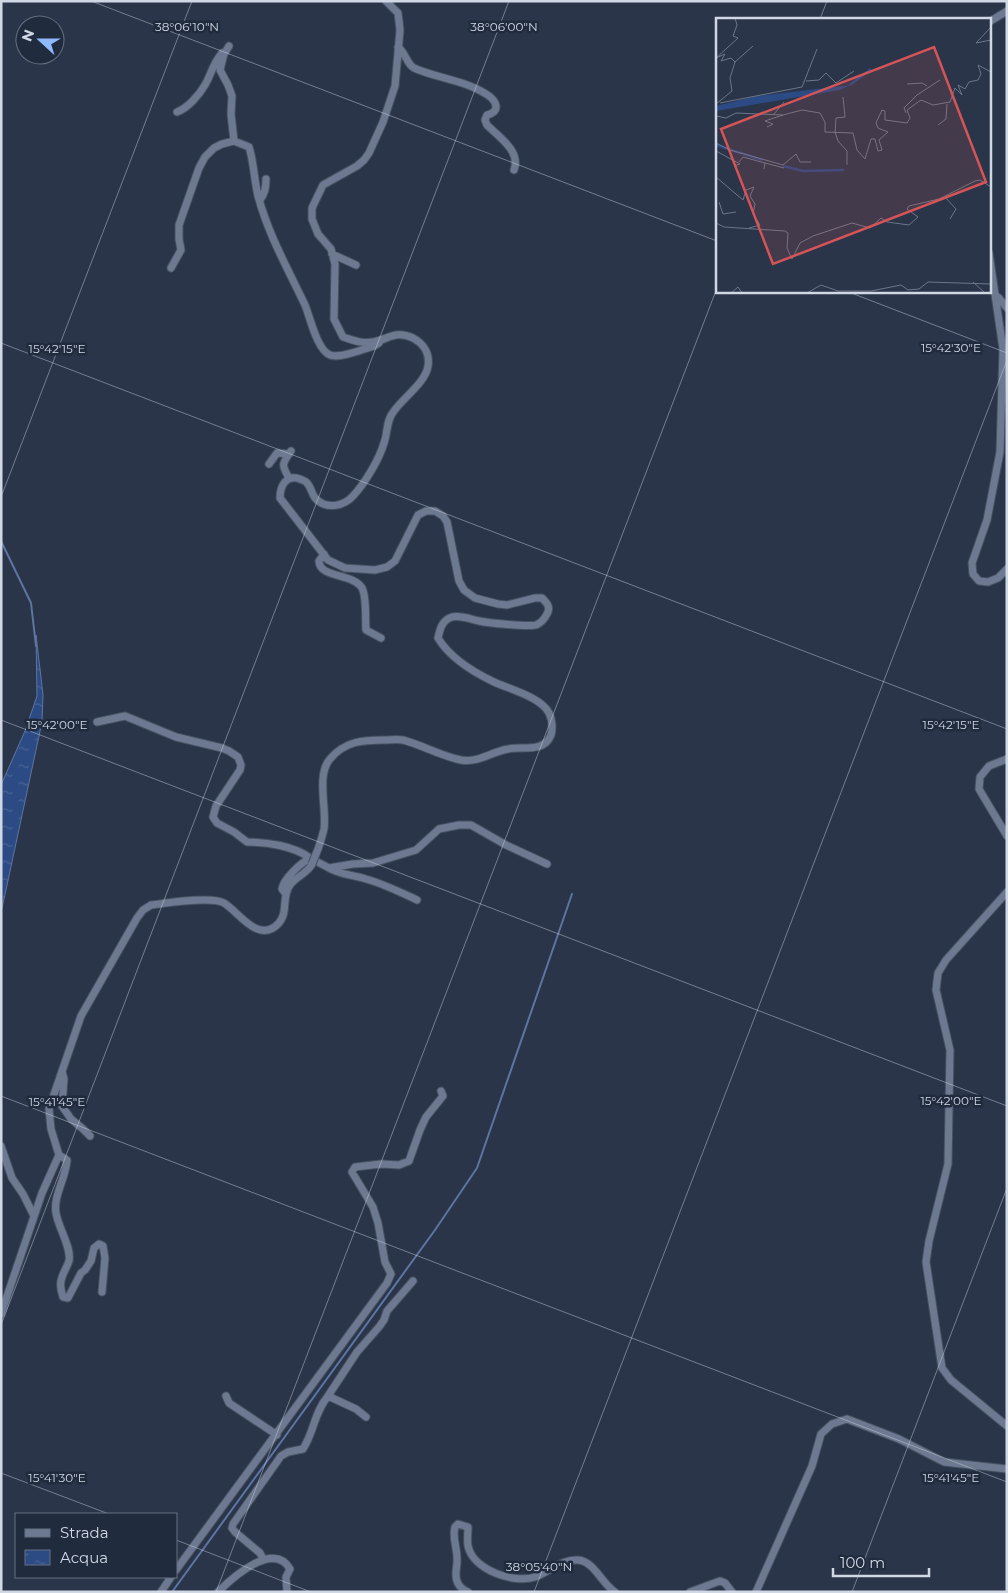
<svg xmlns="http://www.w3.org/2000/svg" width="1008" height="1593" font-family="Montserrat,sans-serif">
  <defs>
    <pattern id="water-ripples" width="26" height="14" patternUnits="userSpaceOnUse" patternTransform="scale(1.25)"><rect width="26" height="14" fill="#2c4b84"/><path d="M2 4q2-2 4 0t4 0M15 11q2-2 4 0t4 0" fill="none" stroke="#4a6495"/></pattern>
  </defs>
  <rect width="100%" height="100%" fill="#2a3549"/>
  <path fill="url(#water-ripples)" stroke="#5e75a1" d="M36 635 43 695 42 722 1 913V785L25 731 37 696Z"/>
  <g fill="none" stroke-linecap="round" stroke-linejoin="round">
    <path stroke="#5e75a1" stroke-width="2" d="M1 541 31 603 36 646
      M172 1592 435 1230 477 1168 572 894"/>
    <g stroke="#475162" stroke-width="9">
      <path id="minor" d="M989 22 1007 11
        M229 46 224 54 220 70 228 85 232 96 231 114 234 141 249 147C254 163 254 179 258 196 269 236 287 267 305 305 310 317 317 350 330 355 340 359 363 349 374 346L379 343
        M398 47C406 53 406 63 414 68 436 78 464 80 486 94 496 100 502 111 487 115L485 120 487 125C499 137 521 151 514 170
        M177 112C188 108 199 95 205 85 212 73 212 65 222 53
        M260 200C265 193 266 188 266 179
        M989 253 1003 349 1000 452 987 520 972 563 973 574 979 581 988 582 998 578 1007 569
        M332 254 356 265
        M171 268 181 250 179 239V225L199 168 205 157 214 148 222 144 234 141
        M996 296 999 298 1007 308
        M269 464 277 453 289 454
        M289 478C281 464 282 464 291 451
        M324 554 319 561C319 578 353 573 362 588 367 597 365 620 366 630L381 638
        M97 722 125 716 176 737 222 748 229 751 238 757 241 765 240 770 216 806 213 817 217 823 234 832 247 842C267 842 294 846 310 858
        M1007 759 989 766 980 777 979 789 1007 836
        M316 854C319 847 322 837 324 829 327 809 316 775 330 759 345 741 363 740 384 740 391 740 397 739 403 740 422 745 441 756 461 760 480 763 490 752 508 749 523 746 544 753 551 735 553 728 552 719 549 713 541 697 509 689 494 682 473 672 450 658 438 638 440 629 442 620 452 617 460 615 470 619 479 621 488 623 529 627 536 625 541 623 545 618 547 614 551 607 547 603 542 598H535L507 605 498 604 475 598 464 590 459 581 447 522 443 516 435 511H426L418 515 395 561 387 567 375 570 345 568 328 560 280 498C280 486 286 474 300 479 302 480 306 481 307 483 311 487 312 495 316 499 327 510 344 506 353 496 365 483 379 460 384 443 388 432 386 420 394 411 403 398 426 382 428 366 430 354 424 344 413 338 396 330 389 339 373 342 362 344 353 340 343 337L334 319 335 264 331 249 318 234 312 219V208L323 185 357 166 364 160 369 153 383 122 395 86 400 30 398 13 386 1
        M329 868C341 875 354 875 366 879 384 884 400 892 417 900
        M1007 892 946 960 938 973 936 990 950 1050 948 1164 929 1241 926 1262 942 1368 951 1380 1007 1426
        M285 893 282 889C283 879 301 863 310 858L329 868 353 864 373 863 416 850 439 829 459 825H471L506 845 547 864
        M62 1071 64 1079 62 1106 71 1119 83 1129 90 1136
        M1 1146 12 1178 23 1194 34 1216
        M59 1155 67 1160C66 1178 53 1196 56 1213 58 1227 72 1248 69 1261 68 1264 67 1266 66 1268 60 1280 59 1285 63 1297L68 1298 81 1273 85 1270 91 1261 94 1248 99 1244 103 1246 105 1258 102 1292
        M1 1314 42 1193 59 1155 51 1129 49 1109 81 1016 137 918 143 910 151 905C167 903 211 896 224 903 239 912 258 944 278 924 289 913 281 897 290 885 296 876 307 874 312 864
        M226 1396 229 1403 277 1435
        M328 1396 357 1352 379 1327 384 1320 387 1311 413 1281
        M263 1559 260 1553 235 1532 232 1528 233 1524 281 1456 288 1452 303 1449C314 1432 314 1413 328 1396L356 1409 366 1417
        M176 1570 387 1283 391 1274 385 1262 378 1223 373 1207 352 1172 355 1167 381 1164 399 1165 409 1161 420 1130 426 1117 443 1096 441 1091
        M161 1592 171 1577
        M218 1592C232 1578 274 1540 290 1569L286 1577 287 1592
        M468 1592C463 1590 459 1587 457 1581 454 1574 458 1565 457 1558 457 1547 452 1538 455 1527L458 1524 468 1527C468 1533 467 1540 468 1546 473 1570 514 1584 535 1577 549 1572 562 1559 578 1560 594 1561 602 1584 615 1592
        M690 1592 720 1581 725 1583 732 1592
        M756 1592 812 1466 821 1434 832 1424 847 1419 899 1439 944 1462 1007 1469"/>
    </g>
    <use href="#minor" stroke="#6c7990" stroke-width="7"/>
    <g stroke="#475162" stroke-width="9" stroke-linecap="butt">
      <path id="minor-bridge" d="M312 864 316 854"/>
    </g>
    <use href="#minor-bridge" stroke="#6c7990" stroke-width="7"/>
  </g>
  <path fill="none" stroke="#d1d8e5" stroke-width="1" stroke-opacity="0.45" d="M91 1 717 241M820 19 827 1M846 291 1007 353M1 343 1007 729M1 497 192 1M1 720 1007 1106M1 1096 1007 1482M1 1325 509 1M1 1473 109 1514M176 1540 311 1592M216 1592 717 288M534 1592 1007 360M852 1592 1007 1188"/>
  <g transform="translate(716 18)">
    <rect width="275" height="275" fill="#2a3549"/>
    <path d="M135 67 124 72 0 93V88L41 78Z" fill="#2c4b84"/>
    <path fill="none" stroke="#2c4b84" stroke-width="2.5" d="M134 67 155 51M0 127 46 142M67 148 87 153 128 152"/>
    <path fill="none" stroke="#6d7687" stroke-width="1" d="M275 9 260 25 275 22M19 44 37 28M90 63 103 62 110 55 120 65 138 53M191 66 206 65 211 68M4 85 86 69 101 31M0 86 16 73 14 60 19 44 15 40 5 43 9 36 0 40 22 20 17 18 21 7 19 0M190 95 188 90 201 77 224 62M58 96 68 84M0 98 10 100 20 95 67 97 86 92 104 95 109 104V114L137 115 141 132 149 141 155 121H159L162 133 166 132 163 122 172 114 162 110 160 105 166 92 169 93V102L191 105 194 100 191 92 205 82 217 87 234 84 239 70 246 77 242 67 249 71 253 64 262 62 265 56 262 47 275 54M222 107 230 101 231 86M51 109 57 106 49 103 67 97M119 114 122 123 131 133V147M119 115 120 100 129 99 127 79M0 125 14 132 67 147 80 136 84 144H95M0 133 24 146 18 148M23 144 27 139 49 145 48 151M49 145 68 150M0 159 27 182 30 172 38 169 34 178 39 186 37 196 44 207 33 210M229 179 240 191 234 201M3 184 7 196 20 194M0 205 8 209 69 213 72 215 71 230 76 241 84 225 97 218 136 205 154 210 165 200 171 204 193 207 202 199 191 191 193 188 223 181 259 163 264 162 275 169M257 264 269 275M15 275 22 269 26 275M91 275 105 267 122 273H155L185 267 192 272 203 271 212 264 275 266"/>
    <path fill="#d55457" fill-opacity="0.15" stroke="#d55457" stroke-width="2.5" d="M218 29 270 164 57 246 5 111Z"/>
    <rect width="275" height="275" fill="none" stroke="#d1d8e5" stroke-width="2.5"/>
  </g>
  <g font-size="12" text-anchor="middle" fill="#d1d8e5" stroke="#202b3e" stroke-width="5" stroke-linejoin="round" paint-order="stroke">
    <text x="504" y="31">38°06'00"N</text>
    <text x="187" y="31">38°06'10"N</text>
    <text x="951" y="352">15°42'30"E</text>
    <text x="57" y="353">15°42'15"E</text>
    <text x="951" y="729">15°42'15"E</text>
    <text x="57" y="729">15°42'00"E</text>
    <text x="951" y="1105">15°42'00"E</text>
    <text x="57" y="1106">15°41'45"E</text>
    <text x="951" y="1482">15°41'45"E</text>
    <text x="57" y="1482">15°41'30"E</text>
    <text x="539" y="1571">38°05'40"N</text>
  </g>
  <rect width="1008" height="1593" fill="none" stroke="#d1d8e5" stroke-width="5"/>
  <rect x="15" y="1513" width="162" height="65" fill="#202b3e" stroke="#677081"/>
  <rect x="25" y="1529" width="25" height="8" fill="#6c7990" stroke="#677081"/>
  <text x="60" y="1538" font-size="15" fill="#d1d8e5">Strada</text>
  <rect x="25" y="1550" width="25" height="15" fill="url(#water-ripples)" stroke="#677081"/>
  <text x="60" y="1563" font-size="15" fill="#d1d8e5">Acqua</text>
  <g transform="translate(40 40) rotate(291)"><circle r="24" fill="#202b3e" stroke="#677081"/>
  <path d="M0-4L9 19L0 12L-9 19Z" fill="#90b8fd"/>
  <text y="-8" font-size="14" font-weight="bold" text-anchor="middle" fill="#d1d8e5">N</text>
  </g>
  <path d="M833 1568v8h96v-8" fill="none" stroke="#d1d8e5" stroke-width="2.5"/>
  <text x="840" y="1568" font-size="15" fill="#d1d8e5" stroke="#202b3e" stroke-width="4" paint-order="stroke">100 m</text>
</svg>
